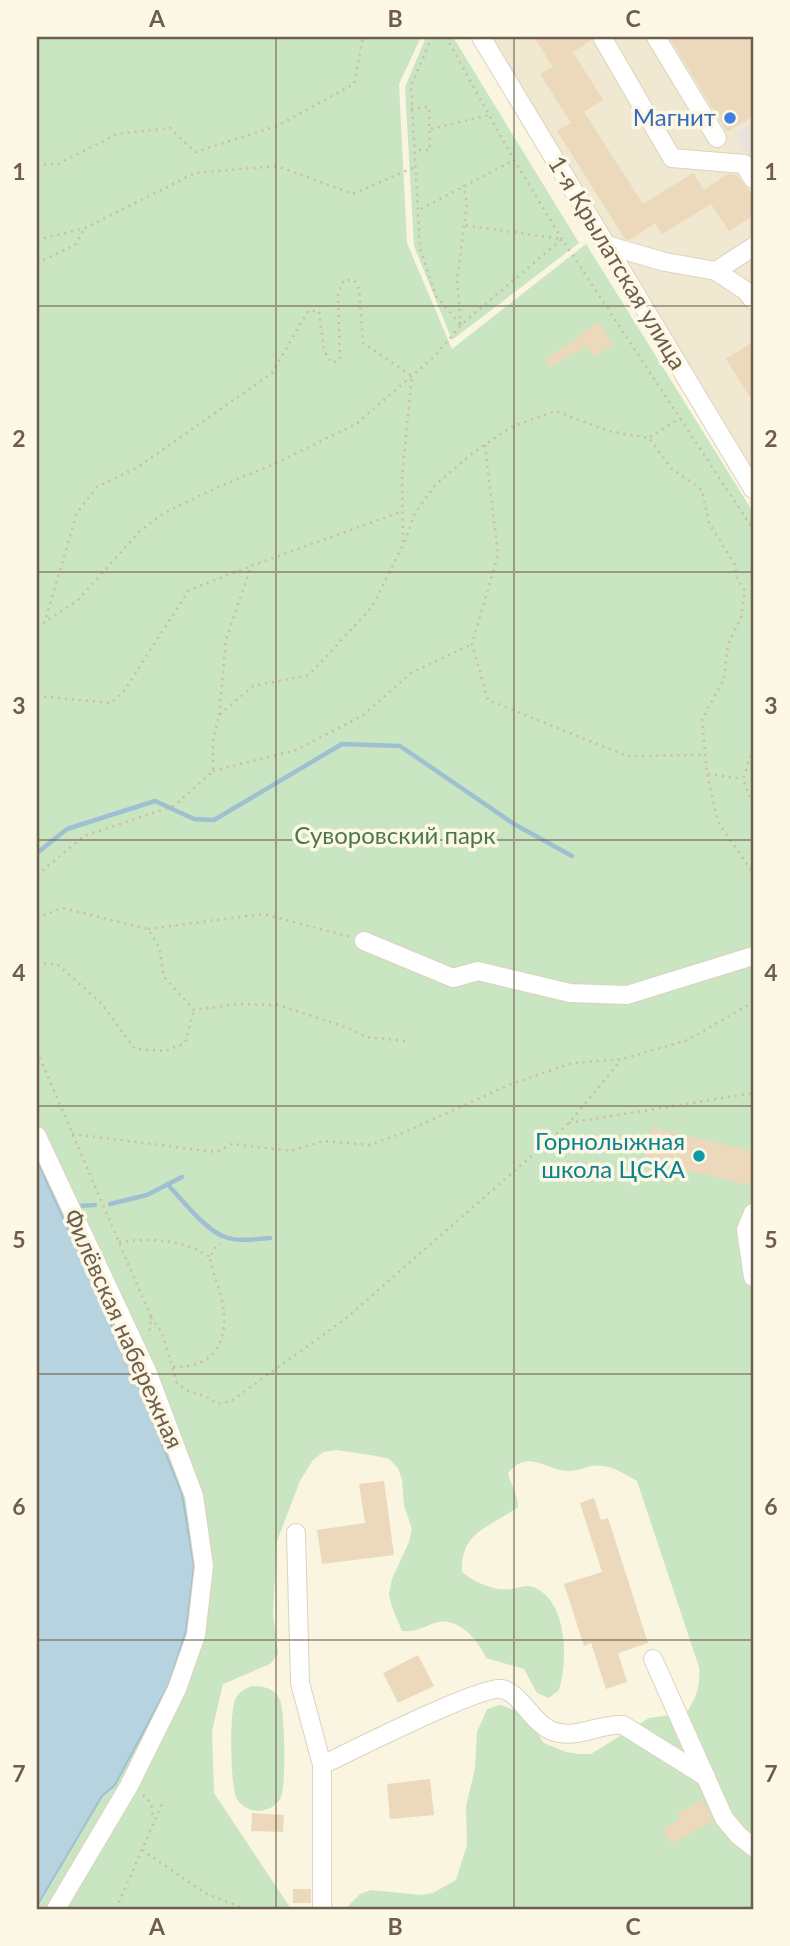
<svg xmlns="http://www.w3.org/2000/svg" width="790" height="1946" font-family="Lato,sans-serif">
  <rect width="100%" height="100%" fill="#f9f5e1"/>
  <path fill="#f0e8d0" d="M484 37H753V496Z"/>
  <path fill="#e8e4dc" d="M753 122V166L734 134Z"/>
  <path fill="#c9e5c1" d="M37 37H421L399 84 407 243 452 349 586 244 753 512V1909H329L346 1908 360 1894 371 1890 421 1895 433 1893 456 1880 467 1845 466 1806 475 1769 477 1732 487 1709 500 1705 523 1713 544 1743 566 1752 578 1754H591L649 1718 686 1713C696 1699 701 1685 699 1667L637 1481C623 1473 609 1463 591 1466 583 1468 577 1471 569 1471 544 1471 530 1448 508 1473 511 1486 518 1494 518 1507 491 1527 460 1531 462 1572 474 1582 495 1592 512 1589 520 1588 524 1584 533 1587 568 1600 568 1661 559 1690L549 1698 537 1693 524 1669 486 1658C478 1639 457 1615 434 1623 421 1628 416 1632 402 1631L392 1607 389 1594 392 1579 409 1542 412 1529 404 1505 402 1480 398 1468 389 1459 376 1456 337 1450 323 1452 313 1460 300 1481 277 1541 273 1613 278 1654 270 1664 223 1684 212 1731 214 1793 291 1909H37L102 1796 115 1785 169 1684 194 1566 182 1494 134 1375 37 1160Z
    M426 37H453L579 243 452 340 414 246 405 87Z
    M253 1686C265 1686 275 1689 280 1700 285 1710 286 1787 281 1797 277 1805 269 1810 260 1811 251 1811 242 1807 237 1799 230 1788 229 1709 236 1698 240 1691 246 1688 253 1686Z"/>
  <path fill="#b8d3e0" stroke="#9fc0d1" stroke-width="2" d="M37 1160 134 1375 182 1494 194 1566 186 1631 169 1684 115 1785 102 1796 37 1906Z"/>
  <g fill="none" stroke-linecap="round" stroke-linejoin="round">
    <path stroke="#9fc0d1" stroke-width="4.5" d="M37 853 67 829 155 801 194 819 214 820 342 744 400 746 514 824 572 856
      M167 1184C182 1199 205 1230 225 1237 239 1242 255 1239 270 1238
      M110 1204 147 1195 182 1177
      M77 1206 95 1205"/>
  </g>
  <path fill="#ecd8bb" d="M534 37H591V40L573 52 603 100 584 112 643 204 693 173 704 190 728 174 737 175 753 196V216L729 231 711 204 662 234 655 223 629 240 625 239 557 131 571 123 540 74 553 67Z
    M669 37H753V116L727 132Z
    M599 322 613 345 593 357 587 346 550 367 545 359 581 336 580 334Z
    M753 342V402L726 359Z
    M652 1128 753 1151V1186L644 1160Z
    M384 1481 394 1555 322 1564 317 1530 365 1523 359 1484Z
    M594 1498 601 1520 608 1518 648 1643 618 1653 627 1682 606 1689 591 1643 584 1646 564 1584 602 1572 580 1503Z
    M418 1655 434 1686 398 1703 383 1673Z
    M430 1779 434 1815 390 1819 387 1784Z
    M702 1799 713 1821 671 1844 663 1829 680 1819 676 1814Z
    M252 1813 284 1815 283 1832 251 1831Z
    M293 1889H311V1903H293Z"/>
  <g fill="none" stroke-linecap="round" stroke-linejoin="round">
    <g stroke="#dcd2be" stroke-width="20">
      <path id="minor" d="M481 37 753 489
        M602 37 672 158 744 164 753 179
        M656 37 717 138
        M606 245 665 262 716 271 753 247
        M716 271 746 291 753 300
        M364 941 453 978 478 971 570 993 627 995 753 956
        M37 1136 147 1371 194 1496 204 1566 196 1635 177 1689 129 1786 56 1909
        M753 1213 746 1230 753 1277
        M296 1533 300 1683 322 1765V1909
        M653 1659 724 1818 738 1835 753 1847
        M322 1765C350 1752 479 1686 501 1689 521 1692 533 1726 555 1732 579 1739 600 1723 623 1725L706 1777"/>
    </g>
    <path stroke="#d0bc9f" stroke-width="2.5" stroke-dasharray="2 5" stroke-linecap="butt" d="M432 37 411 86 420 248 436 296 461 325
      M446 37 514 160 562 239 753 529
      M411 109 429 107 430 150H414
      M431 129 489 115
      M37 165 58 164 117 134 170 128 195 152 277 126 354 84 363 37
      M421 209 514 160
      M37 240 85 228 195 173 277 166 353 194 415 167
      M37 263 75 245 85 228
      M461 325 457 281 467 203 463 185
      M650 437 680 418
      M485 445 498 555 472 644 488 700 627 756 705 755
      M405 542 414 515 435 485 474 452 513 426 556 411 608 431 649 438 671 468 702 490 709 523 735 565 737 579 745 591 741 618 728 644 724 679 702 719 707 774 718 822 753 873
      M37 627 77 601 140 531 164 513 216 488 274 464 356 424 435 356 461 325 562 239 464 225
      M37 696 111 703 124 691 189 590 251 566
      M219 715 226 640 251 566 403 511
      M753 749 743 779 753 805
      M213 771 296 750 362 716 411 673 472 644
      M708 774 743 779
      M37 875 84 836 174 806 213 771V741L219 715 253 686 309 675 372 607 403 545 402 476 412 376 363 343 359 289 354 280H344L338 294 340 359 332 363 324 351 319 311H308L272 373 138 467 97 487 77 513 45 621
      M37 918 62 908 148 929 159 947 164 977 194 1010 239 1004 279 1005 351 1029 366 1037 406 1041
      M148 929 263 914 351 937
      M37 963 57 964 100 1002 135 1049 165 1051 185 1043 194 1010
      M37 1051 151 1317 149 1336
      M569 1123 753 1093
      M72 1134 216 1152 232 1144 291 1151 324 1141 369 1145 405 1132 511 1084 572 1063 622 1059 688 1040 753 1002
      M119 1242C152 1238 182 1239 210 1257
      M151 1317 162 1333 177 1383 186 1390 207 1397 217 1404 231 1401 344 1320 569 1123 621 1060
      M173 1367C216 1368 230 1340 222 1300 219 1286 212 1272 210 1257L215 1248 221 1244
      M143 1795 151 1803 153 1819
      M142 1850 205 1893 245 1909
      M116 1909 162 1804
      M748 1909 753 1905"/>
    <use href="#minor" stroke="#fff" stroke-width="18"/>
  </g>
  <path fill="none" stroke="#6e5e4b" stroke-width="2" stroke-opacity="0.55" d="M276 37V1909M514 37V1909M37 306H753M37 572H753M37 840H753M37 1106H753M37 1374H753M37 1640H753"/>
  <circle fill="#3f7fe0" stroke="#fdf8e6" stroke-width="2.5" cx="730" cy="118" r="7"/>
  <circle fill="#0f9aa8" stroke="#fdf8e6" stroke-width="2.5" cx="699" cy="1156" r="7"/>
  <g text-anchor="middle" stroke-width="7" stroke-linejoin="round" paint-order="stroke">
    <g font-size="24" fill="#366cbe" stroke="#fdf8e6" text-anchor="end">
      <text x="716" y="126">Магнит</text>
    </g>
    <g font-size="24" fill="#6e5e4b" stroke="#fdf8e6">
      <text transform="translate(617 263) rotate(59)" y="8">1-я Крылатская улица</text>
      <text transform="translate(123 1329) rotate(66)" y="8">Филёвская набережная</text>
    </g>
    <g font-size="24" fill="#4c7947" stroke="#fdf8e6">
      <text x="395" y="844">Суворовский парк</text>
    </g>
    <g font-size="24" fill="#0d838f" stroke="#fdf8e6" text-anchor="end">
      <text x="685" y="1150">Горнолыжная<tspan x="685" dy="28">школа ЦСКА</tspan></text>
    </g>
  </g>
  <rect width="790" height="1946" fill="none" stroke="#fdf8e6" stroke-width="77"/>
  <rect x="38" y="38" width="714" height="1870" fill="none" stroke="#6e5e4b" stroke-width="2.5"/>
  <g font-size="23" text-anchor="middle" font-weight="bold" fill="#6e5e4b">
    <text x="157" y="27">A</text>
    <text x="395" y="27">B</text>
    <text x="633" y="27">C</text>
    <text x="19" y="180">1</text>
    <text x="771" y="180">1</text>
    <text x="19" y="447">2</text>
    <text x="771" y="447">2</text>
    <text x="19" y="714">3</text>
    <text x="771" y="714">3</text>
    <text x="19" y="981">4</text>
    <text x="771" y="981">4</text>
    <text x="19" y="1248">5</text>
    <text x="771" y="1248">5</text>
    <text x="19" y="1515">6</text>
    <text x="771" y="1515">6</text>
    <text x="19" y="1782">7</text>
    <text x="771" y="1782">7</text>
    <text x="157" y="1935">A</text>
    <text x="395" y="1935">B</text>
    <text x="633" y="1935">C</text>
  </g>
</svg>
